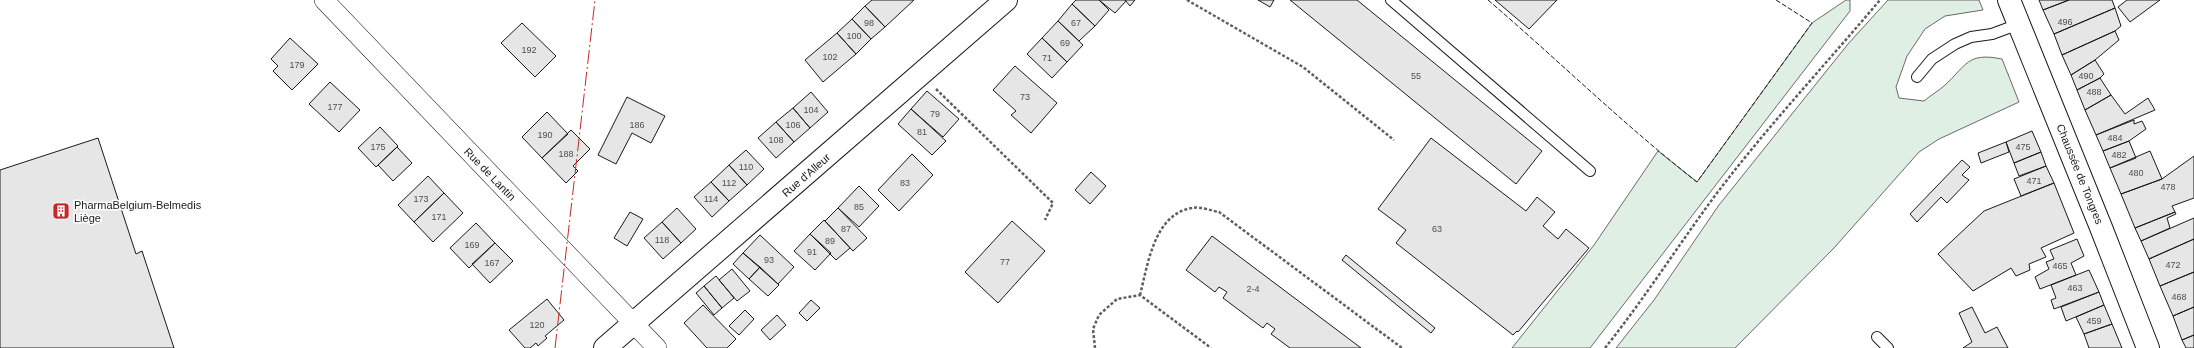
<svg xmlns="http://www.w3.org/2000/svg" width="2194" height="348" font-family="Arial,sans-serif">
  <rect width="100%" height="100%" fill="#fff"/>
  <path fill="#e0efe3" stroke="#6a6a6a" d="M1846 0H1850V11L1590 348H1512L1594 245 1658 151 1697 182 1812 23Z
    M1888 0H1979L1983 10 1945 16 1925 29 1907 56 1896 87 1899 98 1924 101C1930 96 1938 91 1944 86 1967 65 1967 52 2002 59L2019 102 1939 139 1919 152 1834 248 1735 348H1616L1654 300 1719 205 1848 44Z"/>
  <path fill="#e6e6e6" stroke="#1a1a1a" d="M872 0H914L885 27 865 6Z
    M1076 0H1099L1109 10 1095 26 1072 4Z
    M1099 0H1125L1126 1 1115 13Z
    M1125 0H1135L1130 6Z
    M1258 0H1274L1270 7Z
    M1290 0H1357L1542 151 1516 184Z
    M1495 0H1557L1529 29Z
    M2039 0H2069L2043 10Z
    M2069 0H2112L2115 8 2054 34 2043 10Z
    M2127 0H2160L2130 22 2118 7Z
    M1072 4 1095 26 1079 41 1058 21Z
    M865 6 885 27 871 39 852 19Z
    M2115 8 2121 26 2115 31 2062 55 2054 34Z
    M852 19 871 39 856 54 837 33Z
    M1058 21 1083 45 1067 62 1042 38Z
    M522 23 556 56 535 77 501 43Z
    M2115 31 2119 40 2095 60 2071 75 2062 55Z
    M837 33 856 54 823 82 805 60Z
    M290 38 318 64 292 90 273 71 278 66 271 59Z
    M1042 38 1067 62 1052 78 1027 54Z
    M2095 60 2104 74 2100 78 2077 90 2071 75Z
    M1015 66 1057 103 1031 133 1011 115 1016 111 993 90Z
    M2100 78 2111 95 2085 110 2077 90Z
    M330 82 360 110 339 132 309 104Z
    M927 91 959 119 943 137 911 109Z
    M811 92 828 112 810 128 793 108Z
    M2111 95 2125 114 2148 98 2155 110 2096 135 2085 110Z
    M627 97 665 116 651 143 632 133 616 164 598 155Z
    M793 108 810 128 794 142 776 122Z
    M911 109 946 141 932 155 898 124Z
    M547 112 568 134 542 158 522 137Z
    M2134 120V124L2142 121 2146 129 2129 141 2103 151 2096 135Z
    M776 122 794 142 776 158 758 138Z
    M380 127 398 146 376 167 358 148Z
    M571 130 590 149 573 166 578 171 566 183 542 158Z
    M2032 131 2041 152 2014 163 2006 142Z
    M98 138 136 254 142 251 174 348H0V170Z
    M1431 138 1526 211 1537 197 1555 212 1543 226 1558 239 1566 229 1589 248 1518 332 1517 331 1513 335 1396 243 1406 230 1378 209Z
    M2129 141 2136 158 2110 168 2103 151Z
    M2006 142 2009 152 1981 163 1978 153Z
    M397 147 412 163 393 181 378 165Z
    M746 150 764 169 747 185 729 165Z
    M2150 151 2162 179 2121 194 2110 168Z
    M2041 152 2046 166 2019 176 2014 163Z
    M912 154 933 175 899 211 878 190Z
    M2194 156V198L2172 206 2175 212 2135 228 2121 194 2162 179Z
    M1962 160 1970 167 1962 175 1969 180 1947 203 1941 197 1917 222 1910 214Z
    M729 165 747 185 729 201 711 182Z
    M2046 166 2054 183 2021 196 2014 179Z
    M1091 172 1106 186 1090 204 1075 190Z
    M428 176 444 193 414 222 398 205Z
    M711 182 729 201 712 217 694 197Z
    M2054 183 2074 233 2041 248 2046 257 2029 264 2030 270 2016 276 2011 268 1973 291 1938 254 1984 211Z
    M859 186 879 206 859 227 838 208Z
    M444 193 463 213 433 242 414 222Z
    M677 208 696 229 681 243 662 222Z
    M838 208 867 238 853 251 825 221Z
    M630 212 643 219 627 246 614 238Z
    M2175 212 2176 214 2167 218 2170 228 2141 241 2135 228Z
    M2194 218V239L2149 259 2141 241Z
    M824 220 850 248 836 260 810 234Z
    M1012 221 1045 251 998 303 965 272Z
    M662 222 681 243 663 259 644 238Z
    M476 223 495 243 469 268 450 248Z
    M810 234 831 253 815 270 794 251Z
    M760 235 794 267 778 284 743 253Z
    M1212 236 1361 348H1290L1271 334 1275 329 1267 323 1263 328 1223 298 1227 292 1219 287 1215 292 1186 270Z
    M2077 239 2084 256 2071 263 2076 275 2040 289 2035 277 2049 269 2046 262 2054 259 2050 250Z
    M2194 239V272L2160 286 2149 259Z
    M495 243 513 261 490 283 472 264Z
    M743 253 760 267 749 279 733 264Z
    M1346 255 1435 328 1431 333 1342 260Z
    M760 267 779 285 768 296 749 279Z
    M732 269 750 291 737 301 719 280Z
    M2089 270 2099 292 2054 309 2051 300 2056 298 2051 285Z
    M2194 272V307L2173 316 2160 286Z
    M716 276 734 298 722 308 704 286Z
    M704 286 722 308 714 315 696 293Z
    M2099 292 2104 305 2066 321 2061 307Z
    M547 299 564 320 545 336 547 338 538 346 536 343 530 348H525L509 330Z
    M811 300 820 308 807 321 799 313Z
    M703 305 736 339 727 348H707L684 323Z
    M2104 305 2112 324 2084 334 2076 317Z
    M1972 307 1985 333 1997 327 2008 348H1963L1972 342 1959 313Z
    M2194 307V335L2182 340 2173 316Z
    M745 310 754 319 739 335 729 326Z
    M777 315 786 325 770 340 761 330Z
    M2112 324 2122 348H2089L2084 334Z
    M2194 335V348H2186L2182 340Z"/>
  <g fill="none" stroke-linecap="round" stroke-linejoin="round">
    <g stroke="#1a1a1a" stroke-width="12">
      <path id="service" d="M1391 0 1590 171
        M1917 77 1932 59 1955 44 1971 37 1992 34 2019 24
        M1877 337 1888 348"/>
    </g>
    <g stroke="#1a1a1a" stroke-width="20">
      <path id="minor" d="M324 0 657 348"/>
    </g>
    <g stroke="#1a1a1a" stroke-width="24">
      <path id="tertiary" d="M605 348 1006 0"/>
    </g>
    <g stroke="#1a1a1a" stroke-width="24">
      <path id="primary" d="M2009 0 2102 230 2148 348"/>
    </g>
    <path stroke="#5f5f5f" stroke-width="2.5" stroke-dasharray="3 2" stroke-linecap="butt" d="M1187 0 1303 67 1394 140
      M936 89 1053 203 1045 220
      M1140 295C1148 264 1154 214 1192 208 1200 206 1212 211 1219 212L1402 348
      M1095 348 1093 329 1099 315 1117 299 1140 295 1211 348
      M1605 348C1645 298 1679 244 1717 193 1768 126 1826 64 1880 0"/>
    <use href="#service" stroke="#fff" stroke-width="10"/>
    <use href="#minor" stroke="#fff" stroke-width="19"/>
    <use href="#tertiary" stroke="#fff" stroke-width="22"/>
    <use href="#primary" stroke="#fff" stroke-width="22"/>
    <path stroke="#1a1a1a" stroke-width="1" stroke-dasharray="5 2" stroke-linecap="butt" d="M1488 0C1558 60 1624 125 1697 182L1812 23 1776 0"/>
    <path stroke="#c62828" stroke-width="1" stroke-dasharray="14 3 2 3" stroke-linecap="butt" d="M555 348 595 0"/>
  </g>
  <defs>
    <g id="building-square" transform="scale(0.9)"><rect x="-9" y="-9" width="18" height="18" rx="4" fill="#c62828" stroke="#fff"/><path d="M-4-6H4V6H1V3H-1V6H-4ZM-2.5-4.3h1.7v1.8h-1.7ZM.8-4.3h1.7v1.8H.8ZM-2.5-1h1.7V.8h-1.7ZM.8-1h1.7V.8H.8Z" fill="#fff"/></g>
  </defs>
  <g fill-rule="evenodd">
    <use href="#building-square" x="61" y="211"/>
  </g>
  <g text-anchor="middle" stroke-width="3" stroke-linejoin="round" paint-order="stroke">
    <g font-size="9" fill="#4d4d4d">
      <text x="2065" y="25">496</text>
      <text x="869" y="26">98</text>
      <text x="1076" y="26">67</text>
      <text x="854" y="39">100</text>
      <text x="1065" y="46">69</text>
      <text x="529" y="53">192</text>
      <text x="830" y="60">102</text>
      <text x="1047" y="61">71</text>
      <text x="297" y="68">179</text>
      <text x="1416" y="79">55</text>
      <text x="2086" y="79">490</text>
      <text x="2094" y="95">488</text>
      <text x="1025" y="100">73</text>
      <text x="335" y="110">177</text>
      <text x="811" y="113">104</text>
      <text x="935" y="117">79</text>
      <text x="637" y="128">186</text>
      <text x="793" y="128">106</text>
      <text x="922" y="135">81</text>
      <text x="545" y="138">190</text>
      <text x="2115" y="141">484</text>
      <text x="776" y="143">108</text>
      <text x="378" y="150">175</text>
      <text x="2023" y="150">475</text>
      <text x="566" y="157">188</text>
      <text x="2119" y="158">482</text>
      <text x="746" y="170">110</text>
      <text x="2136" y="176">480</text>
      <text x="2034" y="184">471</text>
      <text x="729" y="186">112</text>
      <text x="905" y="186">83</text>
      <text x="2168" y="190">478</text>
      <text x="421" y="202">173</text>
      <text x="711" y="202">114</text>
      <text x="859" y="210">85</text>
      <text x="439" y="220">171</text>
      <text x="846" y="232">87</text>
      <text x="1437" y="232">63</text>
      <text x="662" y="243">118</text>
      <text x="830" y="244">89</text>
      <text x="472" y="248">169</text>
      <text x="812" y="255">91</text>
      <text x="769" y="263">93</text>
      <text x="1005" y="265">77</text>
      <text x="492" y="266">167</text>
      <text x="2173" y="268">472</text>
      <text x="2060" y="269">465</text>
      <text x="2075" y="291">463</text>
      <text x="1253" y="292">2-4</text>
      <text x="2179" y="300">468</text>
      <text x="2094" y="324">459</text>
      <text x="537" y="328">120</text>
    </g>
    <g font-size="11" fill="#1a1a1a" stroke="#fff">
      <text transform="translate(490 174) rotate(46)" y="4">Rue de Lantin</text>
      <text transform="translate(2080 174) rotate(68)" y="4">Chaussée de Tongres</text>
      <text transform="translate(806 175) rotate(-41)" y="4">Rue d'Alleur</text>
    </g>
    <g font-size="11" fill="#1a1a1a" stroke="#fff" text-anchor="start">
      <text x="74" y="209">PharmaBelgium-Belmedis<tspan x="74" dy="13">Liège</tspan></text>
    </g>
  </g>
</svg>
